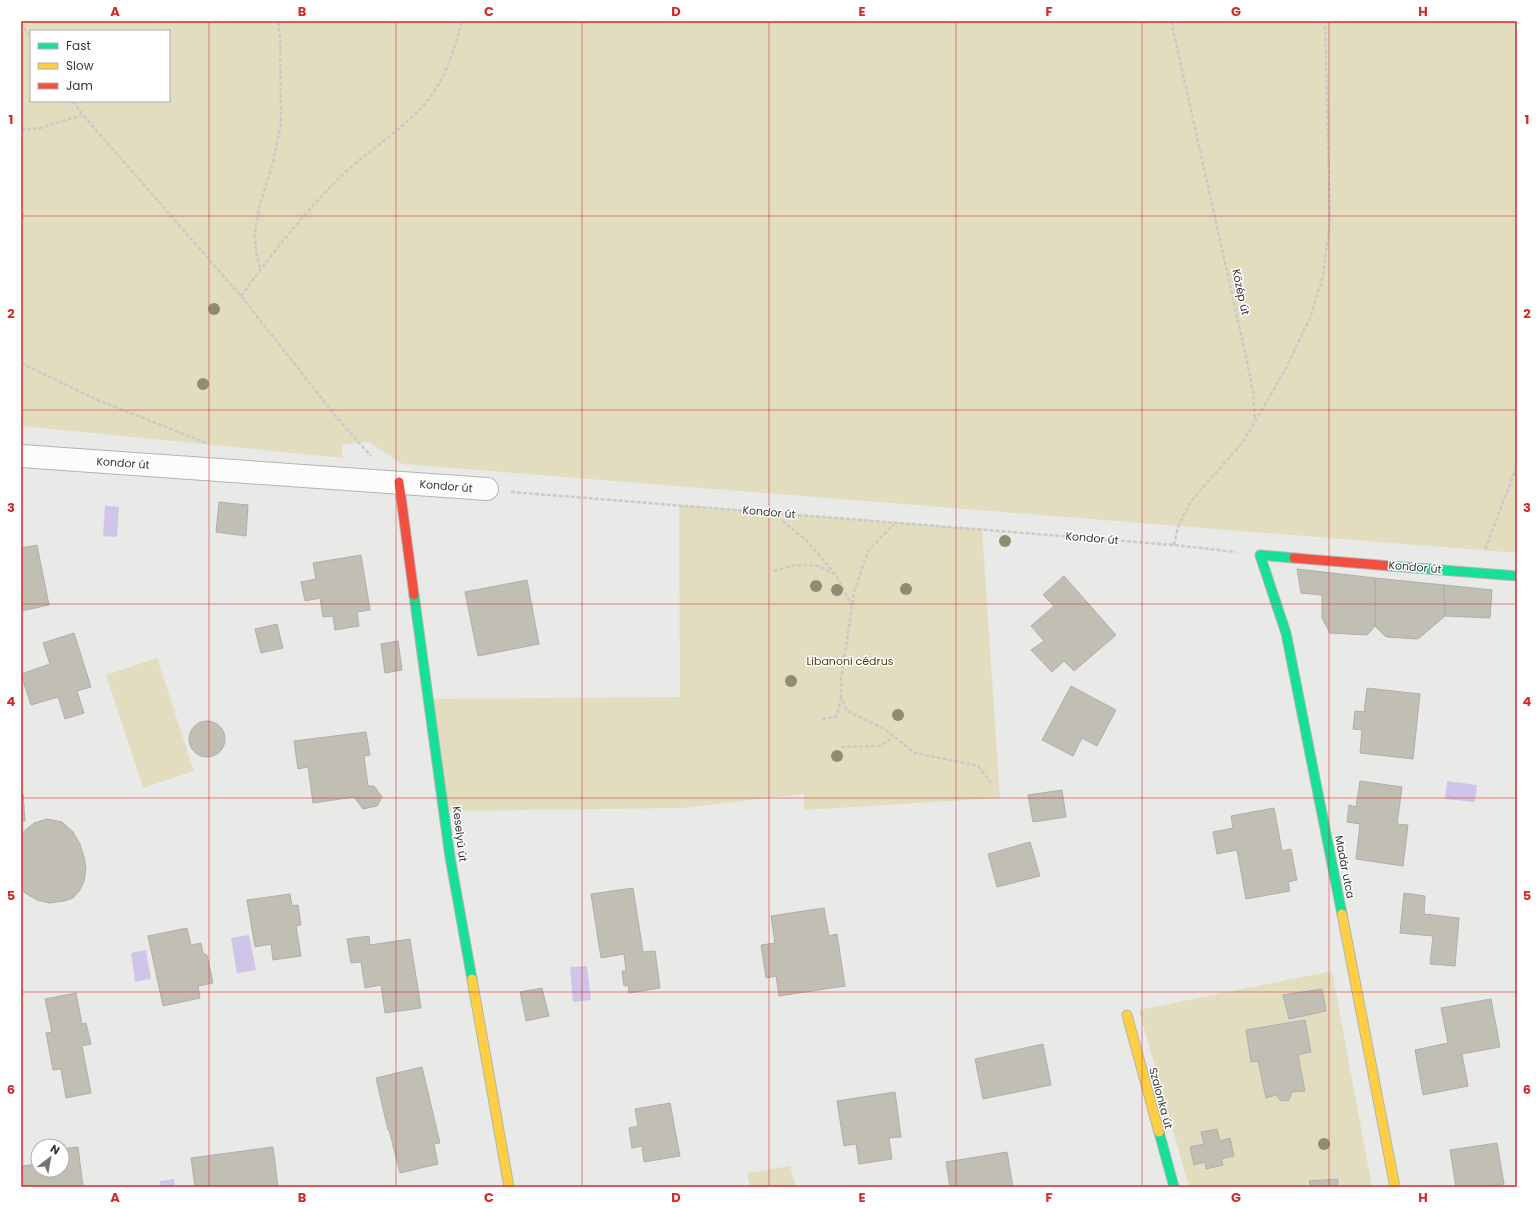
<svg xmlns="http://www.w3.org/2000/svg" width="1538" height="1208" font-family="Poppins,sans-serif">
  <rect width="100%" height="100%" fill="#e9e9e7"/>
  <path fill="#e3ddc0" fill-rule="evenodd" d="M21 21H1517V553L402 464 369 442 341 445 343 458 21 426ZM31 31H169V101H31Z
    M679 505 982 529 1000 798 804 810V794L682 808 445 811 429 699 680 697Z
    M157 658 194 771 143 788 106 675Z
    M1332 971 1372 1187H1340L1339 1178 1307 1181V1187H1189L1139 1010Z
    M790 1166 796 1187H750L747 1173Z"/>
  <path fill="#d1c4e9" d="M105 506 119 507 117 537 103 536Z
    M1447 781 1477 785 1475 802 1445 799Z
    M249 935 256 970 237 973 231 938Z
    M146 950 151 979 135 982 131 953Z
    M587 966 591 1000 573 1002 570 967Z
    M174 1179 175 1187H160V1181Z"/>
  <path fill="#c1bfb3" stroke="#aeaead" d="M219 502 248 505 246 536 216 532Z
    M37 545 49 605 21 611V548Z
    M361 555 370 610 357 612 359 626 335 630 333 616 323 617 320 598 305 601 301 582 316 579 313 563Z
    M1297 569 1375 578V626L1367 635 1330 633 1322 618V595L1301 593Z
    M1064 576 1116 635 1074 671 1064 661 1052 672 1031 650 1044 641 1031 626 1054 606 1043 595Z
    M1375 578 1444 585 1445 616 1418 639 1386 637 1375 626Z
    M527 580 539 644 478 656 465 592Z
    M1444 585 1492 590 1490 618 1445 616Z
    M277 624 283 648 261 653 255 629Z
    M74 633 91 687 77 691 84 713 65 719 58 697 31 705 21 674 50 664 43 643Z
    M398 641 402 670 385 673 381 644Z
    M1071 686 1116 710 1097 746 1082 738 1073 756 1042 740Z
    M1367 688 1420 694 1413 759 1360 753 1362 730 1353 729 1355 711 1364 712Z
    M189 739a18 18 0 1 1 36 0a18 18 0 1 1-36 0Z
    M366 732 370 755 364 756 368 786H374L382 797 377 806 363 809 354 797 313 803 308 767 298 769 294 741Z
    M1360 781 1402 787 1397 824 1408 825 1403 866 1356 859 1360 824 1347 822 1349 805 1356 807Z
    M1062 790 1066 817 1033 822 1028 795Z
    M21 794H23L25 821H21Z
    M1274 808 1282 851 1291 849 1297 880 1288 882 1290 891 1246 899 1237 850 1217 854 1213 832 1233 828 1231 816Z
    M47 819 62 822 73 832 80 844 84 857 86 869 84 881 80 890 73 898 64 901 50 903 37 900 25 893 21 887V834L34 823Z
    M1030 842 1040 876 997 887 988 854Z
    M633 888 643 952 655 951 660 988 629 993 628 985 624 986 622 971H626L624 954 601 958 591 894Z
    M1404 893 1425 896 1424 914 1459 918 1455 966 1430 964 1433 936 1400 933Z
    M290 894 292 906 298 905 301 925 296 926 301 956 273 960 271 944 255 947 247 900Z
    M824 908 829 936 837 934 845 986 779 996 776 976 766 978 761 945 775 943 771 916Z
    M187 928 191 945 201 943 203 953 207 955 213 983 198 986 200 998 163 1006 148 936Z
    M369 936 370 945 410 939 421 1008 385 1013 381 985 365 988 361 962 351 963 347 939Z
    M542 988 549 1016 526 1021 520 992Z
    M1322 989 1326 1011 1289 1019 1283 995Z
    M76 993 82 1024 86 1023 91 1044 82 1046 91 1093 66 1098 61 1069 53 1070 46 1033 52 1032 45 999Z
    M1491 999 1500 1047 1462 1054 1468 1086 1423 1095 1415 1050 1448 1043 1441 1008Z
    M1305 1020 1311 1052 1298 1055 1305 1091 1292 1092 1289 1100 1281 1101 1276 1095 1266 1098 1258 1061 1251 1062 1246 1030Z
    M1043 1044 1051 1085 983 1099 975 1059Z
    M422 1067 440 1143 434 1144 438 1164 400 1173 389 1130H388L376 1078Z
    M895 1092 901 1137 889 1138 892 1159 859 1164 856 1144 844 1146 837 1101Z
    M670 1103 680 1156 644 1162 642 1146 632 1148 629 1128 638 1126 635 1109Z
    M1217 1129 1220 1141 1230 1138 1234 1156 1221 1159 1223 1165 1206 1169 1205 1162 1194 1165 1190 1147 1204 1144 1201 1132Z
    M1497 1143 1504 1184 1487 1187H1456L1450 1150Z
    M78 1147 83 1187H24L21 1166 38 1164V1170H62V1149Z
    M273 1147 278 1187H195L191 1158Z
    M1007 1152 1013 1187H950L946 1162Z
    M1338 1179V1187H1310L1309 1181Z"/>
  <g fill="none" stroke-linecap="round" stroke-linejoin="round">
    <g stroke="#b3b3b2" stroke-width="24">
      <path id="street" d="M21 456 487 489"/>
    </g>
    <g stroke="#b3b3b2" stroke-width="11">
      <path id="fast" d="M1294 558 1260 555 1286 633 1342 914
        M1391 566 1517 576
        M414 595 450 857 472 979
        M1159 1132 1174 1187"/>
    </g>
    <g stroke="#b3b3b2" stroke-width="11">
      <path id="slow" d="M1342 914 1395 1187
        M472 979 509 1187
        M1127 1015 1159 1132"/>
    </g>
    <g stroke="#b3b3b2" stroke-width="11">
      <path id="jam" d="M399 482 414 595
        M1294 558 1391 566"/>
    </g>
    <path stroke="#cacac8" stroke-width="2.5" stroke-dasharray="4 2" stroke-linecap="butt" d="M1171 21 1245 352 1253 391 1255 421
      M21 23 31 38
      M73 101 83 115 241 296 338 419 371 456
      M21 130 40 128 82 115
      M260 268 256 252 255 233 259 208 273 162 281 124 280 35 278 21
      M241 296C270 256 301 217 336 181 363 154 397 134 423 106 444 83 454 51 462 21
      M21 363 93 398 206 443
      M511 492 1174 545 1236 552
      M773 513 807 541 836 575 852 605
      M895 523 868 551 854 593 841 680V696L847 711 883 728 915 753 978 766 991 783
      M1174 545 1178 527 1191 501 1242 443 1255 422 1285 370 1310 318 1323 276 1330 222 1325 21
      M1485 549 1517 466
      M774 571 796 565 819 566 833 574
      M822 719 835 717 838 712 841 697
      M841 747 881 746 893 737"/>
    <use href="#street" stroke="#fcfcfb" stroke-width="22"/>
    <use href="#fast" stroke="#16e098" stroke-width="9"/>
    <use href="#slow" stroke="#ffcf43" stroke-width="9"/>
    <use href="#jam" stroke="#f24e42" stroke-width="9"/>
  </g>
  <g fill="#918c71">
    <circle cx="214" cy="309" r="6"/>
    <circle cx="203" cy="384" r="6"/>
    <circle cx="1005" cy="541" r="6"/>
    <circle cx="816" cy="586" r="6"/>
    <circle cx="906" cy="589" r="6"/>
    <circle cx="837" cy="590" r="6"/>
    <circle cx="791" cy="681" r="6"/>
    <circle cx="898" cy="715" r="6"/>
    <circle cx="837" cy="756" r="6"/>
    <circle cx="1324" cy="1144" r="6"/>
  </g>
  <path fill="none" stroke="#d62828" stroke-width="1" stroke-opacity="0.55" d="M209 21V1187M396 21V1187M582 21V1187M769 21V1187M956 21V1187M1142 21V1187M1329 21V1187M21 216H1517M21 410H1517M21 604H1517M21 798H1517M21 992H1517"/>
  <g text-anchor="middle" stroke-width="3" stroke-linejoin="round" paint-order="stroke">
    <g font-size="11" fill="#353533" stroke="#fff">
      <text transform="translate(1241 292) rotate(78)" y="4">Közép út</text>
      <text transform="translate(123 463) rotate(4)" y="4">Kondor út</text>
      <text transform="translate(446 486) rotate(5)" y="4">Kondor út</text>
      <text transform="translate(769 512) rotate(5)" y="4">Kondor út</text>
      <text transform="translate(1092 538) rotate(5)" y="4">Kondor út</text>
      <text transform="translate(1415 567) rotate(5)" y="4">Kondor út</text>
      <text transform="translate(460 834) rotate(83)" y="4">Keselyű út</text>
      <text transform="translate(1345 867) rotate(79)" y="4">Madár utca</text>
      <text transform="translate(1161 1098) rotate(75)" y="4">Szalonka út</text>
    </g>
    <g font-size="11" fill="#493f11" stroke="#fff">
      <text x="850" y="665">Libanoni cédrus</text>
    </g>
  </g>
  <rect width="1538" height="1208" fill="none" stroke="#ffffff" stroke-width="44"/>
  <rect x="30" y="30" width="140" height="72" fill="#ffffff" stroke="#aeaead"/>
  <rect x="38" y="43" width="20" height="6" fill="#16e098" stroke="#aeaead"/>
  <text x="66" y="50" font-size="12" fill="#353533">Fast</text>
  <rect x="38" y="63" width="20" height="6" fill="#ffcf43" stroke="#aeaead"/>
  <text x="66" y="70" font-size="12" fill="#353533">Slow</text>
  <rect x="38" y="83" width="20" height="6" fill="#f24e42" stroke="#aeaead"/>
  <text x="66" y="90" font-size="12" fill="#353533">Jam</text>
  <g transform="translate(50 1158) rotate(31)"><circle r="19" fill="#ffffff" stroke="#aeaead"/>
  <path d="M0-3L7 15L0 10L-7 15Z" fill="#747472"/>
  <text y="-6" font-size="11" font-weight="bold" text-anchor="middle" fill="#353533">N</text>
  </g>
  <rect x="22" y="22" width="1494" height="1164" fill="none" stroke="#d62828" stroke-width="1.5"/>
  <g font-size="13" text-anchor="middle" font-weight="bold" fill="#d62828">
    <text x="115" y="16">A</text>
    <text x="302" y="16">B</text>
    <text x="489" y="16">C</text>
    <text x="676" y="16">D</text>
    <text x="862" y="16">E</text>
    <text x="1049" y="16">F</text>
    <text x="1236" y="16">G</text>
    <text x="1423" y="16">H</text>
    <text x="11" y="124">1</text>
    <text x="1527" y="124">1</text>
    <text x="11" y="318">2</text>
    <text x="1527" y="318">2</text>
    <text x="11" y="512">3</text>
    <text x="1527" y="512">3</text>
    <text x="11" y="706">4</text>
    <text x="1527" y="706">4</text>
    <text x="11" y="900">5</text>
    <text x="1527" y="900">5</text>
    <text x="11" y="1094">6</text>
    <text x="1527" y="1094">6</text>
    <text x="115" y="1202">A</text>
    <text x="302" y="1202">B</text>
    <text x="489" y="1202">C</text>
    <text x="676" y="1202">D</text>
    <text x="862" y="1202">E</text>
    <text x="1049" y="1202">F</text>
    <text x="1236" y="1202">G</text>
    <text x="1423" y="1202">H</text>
  </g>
</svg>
